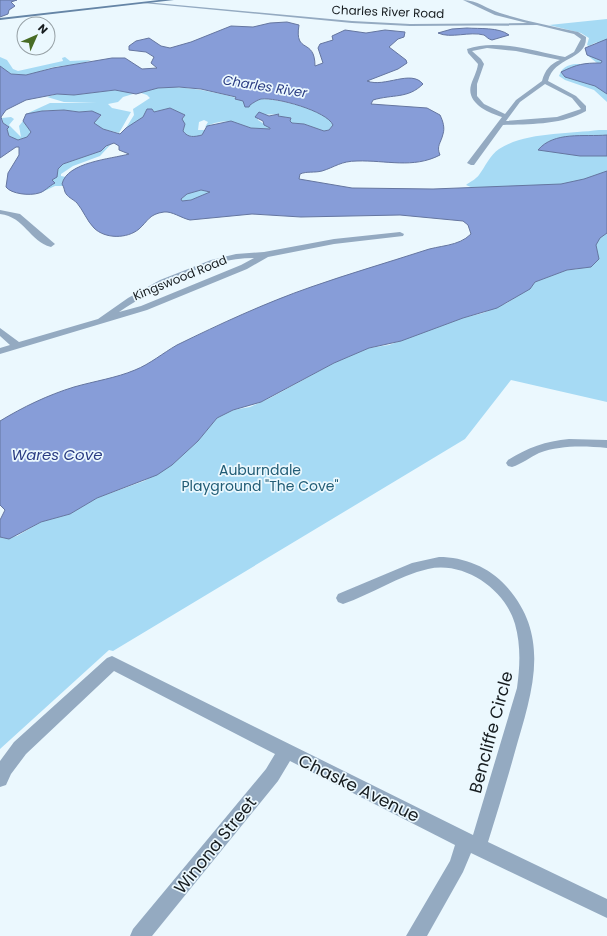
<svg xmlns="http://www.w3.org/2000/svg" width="607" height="936" font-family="Poppins,sans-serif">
  <rect width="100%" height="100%" fill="#ebf8fe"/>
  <path fill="#a6daf4" d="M607 19V102L594 90 565 80 559 76C565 58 584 67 597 63L587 55 597 42 589 46 587 45 589 38 581 33 549 25Z
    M0 57 7 60 13 69 18 71 63 61 62 58 65 57 70 61 91 60C79 65 67 65 54 67 41 70 29 77 15 75 9 74 4 69 0 66Z
    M168 87C192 87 214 92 237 98L235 99 243 101 245 105C251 105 256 100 262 99 278 99 327 110 333 125L329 130 324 131 304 124 292 123 290 121 291 118 278 116 280 114 257 115 258 120 270 128 267 130C242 130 232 113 205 127L208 122 204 120 199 122 198 130H204L205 132C199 139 188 138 183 131L185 124 182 120 185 115 170 108 154 112 152 109 146 111C144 120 134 124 126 128L134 115 133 109 150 98 147 95 141 93 155 88Z
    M115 90 125 91 133 94 123 97 118 102 108 104 112 108 131 112 119 133 103 129 93 123 101 116 89 111 79 112 64 110H48L26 114 50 103H97L64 102 47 97 57 94 74 95Z
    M11 117 14 119 9 125 21 137 19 126 23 121 31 132 28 137 18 140C10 139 6 134 8 126L3 123 2 118Z
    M599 130H607V174L561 186 473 188 466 185C470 182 476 179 479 175 485 167 490 155 499 149 525 132 569 134 599 130Z
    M112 143 100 156 73 166 61 174V176L66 177 62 184 64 186H55L40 193 54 183 52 180 55 178 58 169 63 164 98 152Z
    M201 190 210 192 191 200 182 201 181 199 187 194Z
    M607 231V402L511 380 465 439 113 651 109 650 0 749V537L3 538 17 536 41 522 70 514 97 498 144 481 172 465 198 441 217 418 233 410 250 407 270 398 334 363 369 348 389 345 463 318 483 313 507 303 529 289 535 282 567 270 578 269 569 261Z"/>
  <path fill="#879dd8" stroke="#6576a0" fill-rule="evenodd" d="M0 0H17L11 2 15 6 9 10 8 14 0 17Z
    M287 22 299 25C294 55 315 37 315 66L323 63 318 48 320 44 333 40 332 36 345 30 366 33 385 30 405 32 404 37 398 39 389 47 406 60 407 63 398 69 367 81C385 88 411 69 423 84 408 99 393 94 373 100L371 104 427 108 440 115C443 121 445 128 443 134 441 143 436 146 440 155 413 169 386 160 357 161 341 161 335 167 322 171 314 173 307 171 300 174L299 179 352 188 433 189 561 184 584 179 607 171V233L600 238 596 245 599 259 591 267 567 270 535 282 530 289 497 308 463 318 401 341 369 348 334 363 261 402 233 410 217 418 198 441 172 465 157 475 97 498 70 514 41 522 9 539 0 537V520L5 510 0 505V421C23 407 48 395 74 387 95 381 116 378 135 370 150 364 163 353 177 345 220 324 265 303 311 287 348 274 386 263 423 251 439 245 458 247 471 234L468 225 463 221 400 215 301 217 252 214 190 220C181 218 172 211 164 212 149 214 148 221 139 229 127 239 105 239 94 228 87 221 83 210 77 203 73 199 67 197 65 192 64 189 64 187 62 184 67 162 111 159 129 154L119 150V146L114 143 106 146 101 151 63 164 58 169 57 177 52 180 55 183C49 186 44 192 39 193 30 196 11 194 6 187L8 173 19 155V147H16L0 158V66L11 74 26 75 53 68 112 58H125L142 69 157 68 151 63 154 57 146 52 129 50V46L136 41 149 38 161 46 170 48 191 42 231 26 253 27 270 23ZM179 87 201 89 236 97 235 99 243 101 245 107H249L250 105C253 103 257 100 261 99 276 97 327 111 333 125L329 130 324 131 304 124 292 123 290 121 291 118 278 116 279 114 269 116 259 112 255 117 263 121 264 125 270 128V129L251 128 231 121 207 126 202 135C194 137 188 138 183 131L185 124 182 119 185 115 170 108 154 112 152 109H147L143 117 126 128 120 134 103 129 94 123 101 115 92 111 79 112 64 110 42 111 26 114 23 121 31 132 27 137 18 140 9 136 7 129 9 127 3 123 1 117 6 110 26 100 57 94 74 95 115 90 136 94 158 88ZM201 190 210 192 191 200 182 201 181 199 187 194Z
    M467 28C479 29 499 27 509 35L492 40C488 39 487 37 484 35 469 31 451 39 438 33L452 29Z
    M607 39V94L595 86 565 77 561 72C578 64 583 63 601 63L602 61 587 55 585 48Z
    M607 135V156H580L538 150C554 131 584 137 607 135Z"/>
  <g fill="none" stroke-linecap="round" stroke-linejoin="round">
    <path fill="#94aac1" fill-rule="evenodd" d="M463 0C477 0 487 9 500 13 525 21 552 26 578 32L586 37C587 61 554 56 548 81L576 96 586 106V111C562 125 530 124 503 125L474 165H471L467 163 502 117C488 113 466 103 471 85 473 78 477 72 478 64L468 53 467 49C497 38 535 52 565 57L574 52 581 39 574 34 537 25 410 26 352 23 143 3 145 2 352 21 410 24 527 23 495 15ZM487 48 516 51 560 60C550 64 545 70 542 81L516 100 505 114 484 104 477 96V84L484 64 481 59 472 51ZM545 84 572 98 581 109 557 117 506 121 520 102Z
      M0 210 20 214 55 244 51 247C29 241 25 217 0 214Z
      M400 232 404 234 403 236 334 244 268 257 247 269 147 310 0 354V348L10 345 0 336V328L19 342 98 319 128 298 160 280 211 260 236 254 264 252 334 239ZM254 258 241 265 141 306 119 312C159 286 205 258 254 258Z
      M569 439 607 440V448C584 446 561 445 539 453 530 457 522 464 512 467L508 466 506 463 508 460C527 448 546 441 569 439Z
      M439 557C464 557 489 567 506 586 553 638 531 695 514 755 506 784 497 813 488 842L607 899V918L471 853 463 872 427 936H406L450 861 455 845 290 761 278 781 152 936H130L133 929 266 769 275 754 114 671 26 754 11 774 6 785 0 787V761L14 742 107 658 112 656 473 835 517 688C520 666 521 646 515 624 505 589 464 561 428 569 398 576 372 594 343 604L338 602 336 598 338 594 412 563Z"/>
    <path fill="#6585a6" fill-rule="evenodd" d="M159 0H174L0 20V18Z"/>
  </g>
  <g text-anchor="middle" stroke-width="3.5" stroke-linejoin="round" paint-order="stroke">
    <g font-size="12" fill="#161c1f" stroke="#ebf8fe">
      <text transform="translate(388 12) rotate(2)" y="4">Charles River Road</text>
      <text transform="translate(180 278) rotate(-22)" y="4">Kingswood Road</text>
    </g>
    <g font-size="13" font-style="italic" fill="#2a3c83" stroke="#ebf8fe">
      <text transform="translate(265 86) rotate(9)" y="5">Charles River</text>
    </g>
    <g font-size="14" fill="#225d76" stroke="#ebf8fe">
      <text x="260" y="475">Auburndale<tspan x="260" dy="16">Playground "The Cove"</tspan></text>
    </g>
    <g font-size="15" font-style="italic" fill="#2a3c83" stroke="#ebf8fe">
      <text x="57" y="460">Wares Cove</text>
    </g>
    <g font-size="17" fill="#161c1f" stroke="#ebf8fe">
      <text transform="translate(491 732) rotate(-75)" y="6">Bencliffe Circle</text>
      <text transform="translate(359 788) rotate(26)" y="6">Chaske Avenue</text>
      <text transform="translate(215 845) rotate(-51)" y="6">Winona Street</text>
    </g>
  </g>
  <g transform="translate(36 36) rotate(45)"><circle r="19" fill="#ebf8fe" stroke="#96a0a5"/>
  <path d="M0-3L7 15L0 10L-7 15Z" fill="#486c25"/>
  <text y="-6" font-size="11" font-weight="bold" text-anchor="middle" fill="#161c1f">N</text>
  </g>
</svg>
